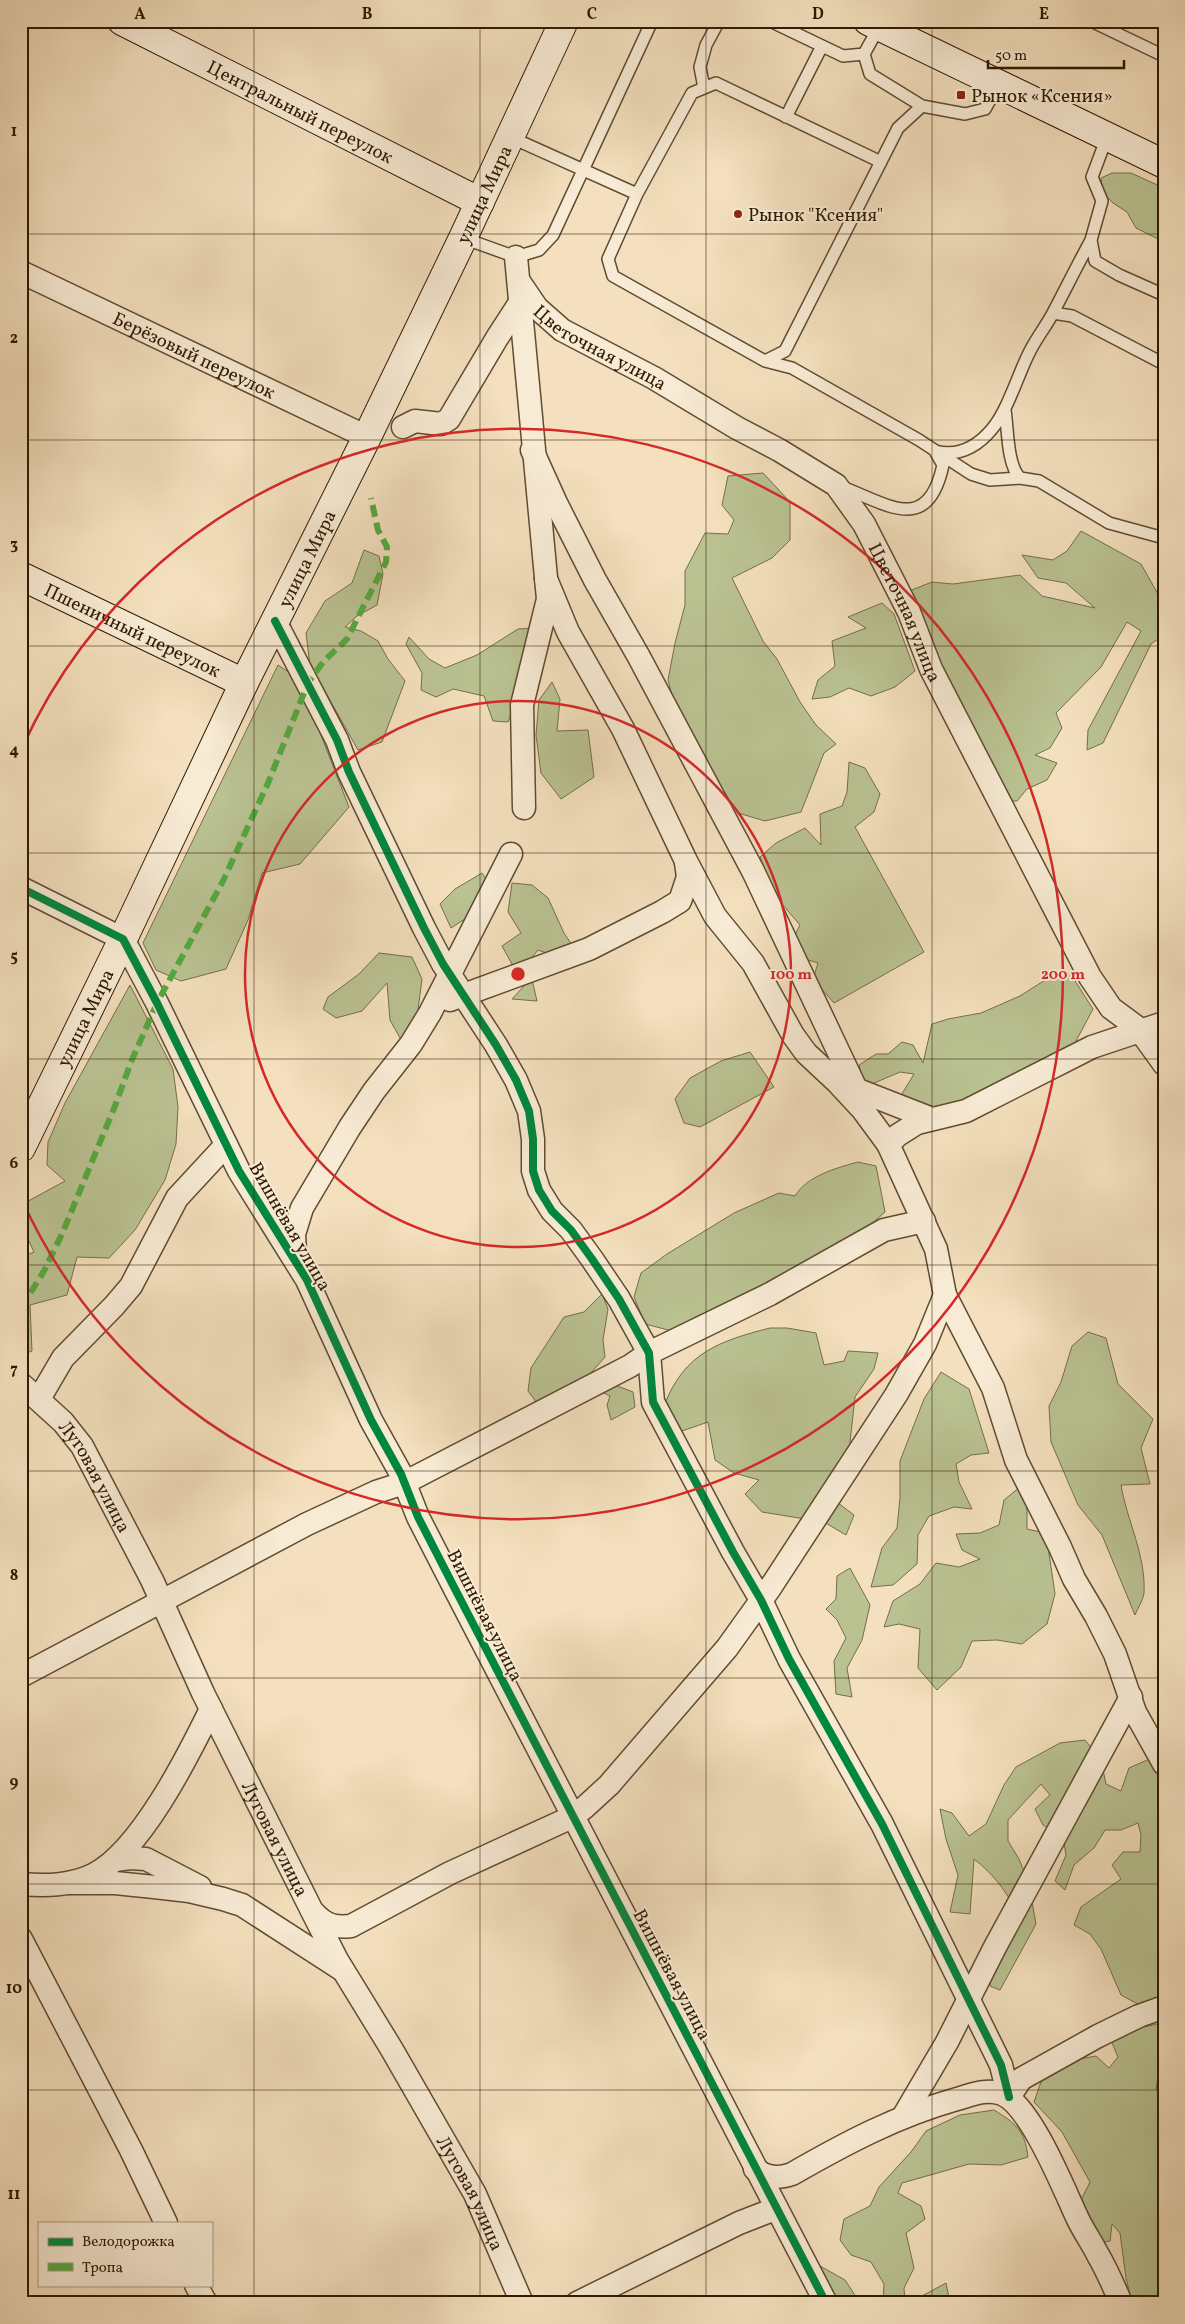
<svg xmlns="http://www.w3.org/2000/svg" width="1185" height="2324" font-family="Vollkorn,serif">
  <rect width="100%" height="100%" fill="#f4e0be"/>
  <filter id="stains"><feTurbulence type="fractalNoise" baseFrequency=".004" numOctaves="4"/><feColorMatrix values="0 0 0 0 .2 0 0 0 0 .09 0 0 0 0 .02 0 0 0 .5 -.17"/></filter>
  <radialGradient id="worn" r=".72"><stop offset=".6" stop-color="#630" stop-opacity="0"/><stop offset="1" stop-color="#630" stop-opacity=".3"/></radialGradient>
  <path fill="#bac292" stroke="#746e49" d="M1112 173H1131L1164 188V242L1136 228 1127 212 1113 203 1103 193 1101 178Z
    M763 473 790 502V540L772 558 732 578 763 641 777 659 800 702 816 725 836 744 824 753 801 812 765 821 738 813 716 779 682 732 668 680 675 643 685 605V571L705 533 728 534 734 520 722 505 728 476Z
    M1081 531 1141 564 1159 596 1164 612V635L1151 644 1103 743 1087 750 1088 730 1141 631 1127 622 1101 667 1056 713 1062 728 1050 748 1035 755 1057 763 1047 780 1027 789 1017 801H1005L961 716 909 591 932 582 953 584 1020 575 1042 596 1095 608 1066 583 1038 578 1022 555 1053 560 1067 551Z
    M364 550 379 556 383 574 377 605 357 616 345 627 361 631 378 641 388 659 405 681 382 742 358 750 310 665 306 633 325 601 352 583Z
    M882 603 894 614 915 671 895 687 871 696 849 688 830 697 812 699 818 680 835 666 832 641 866 628 848 617Z
    M535 628 523 678 508 722 493 721 484 696 453 689 436 697 421 690 422 673 406 644 409 637 429 659 445 668 477 655 518 629Z
    M278 665 299 679 349 807 300 864 262 873 248 920 226 969 181 981 156 970 143 943Z
    M552 682 560 699 557 731 588 730 594 777 561 799 541 773 536 735 539 700Z
    M849 762 865 768 880 794 874 812 855 827 924 952 834 1003 813 979 818 963 798 957 794 937 800 925 775 896 760 857 776 843 805 828 821 845 820 814 842 806 847 792Z
    M482 873 487 880 471 915 451 928 440 904 455 889Z
    M512 883 532 885 548 898 564 933 578 954 560 958 538 950 528 962 537 1001 512 999 524 986 502 946 521 933 508 912Z
    M379 953 412 957 422 979 418 1010 405 1047 390 1020 387 983 362 1011 336 1018 323 1009 328 997 359 974Z
    M1070 973 1093 1009 1075 1043 1049 1070 932 1114 900 1097 914 1074 900 1072 865 1087 859 1065 876 1054H888L902 1042 913 1045 923 1063 932 1024 948 1019 981 1013 1020 996 1053 975Z
    M130 985 173 1069 178 1107 176 1144 165 1180 135 1230 109 1258 77 1257 67 1295 30 1305 32 1351 21 1355V1257L34 1252 21 1224V1205L65 1181 47 1165 48 1142 65 1103Z
    M750 1052 774 1087 700 1127 684 1123 675 1099 690 1078 721 1061Z
    M858 1162 876 1166 885 1212 858 1236 726 1307 672 1331 645 1324 634 1297 641 1273 667 1254 734 1213 779 1193 795 1196C807 1176 836 1168 858 1162Z
    M602 1294 608 1309 603 1340 605 1357 589 1375 633 1392 635 1407 611 1420 607 1405 610 1396 589 1386 540 1407 528 1391 531 1368 564 1317 584 1312Z
    M770 1328H787L816 1333 824 1365 844 1361 848 1351 878 1353 874 1369 855 1397 849 1451 838 1503 854 1515 846 1535 824 1522 762 1512 745 1494 759 1480 734 1473 715 1460 708 1422 682 1431 664 1406C684 1353 719 1341 770 1328Z
    M1088 1332 1106 1338 1118 1384 1153 1419 1141 1448 1150 1484 1121 1485C1127 1521 1146 1555 1144 1593 1143 1600 1138 1608 1135 1615L1102 1535 1078 1505 1051 1442 1049 1406 1061 1382 1072 1346Z
    M941 1372 969 1389 989 1453 971 1455 956 1464 959 1482 972 1509 954 1507 929 1516 918 1535 917 1564 893 1585 871 1587 882 1548 897 1528 900 1498V1461L924 1399Z
    M1020 1487 1027 1499V1529L1046 1533 1055 1594 1047 1624 1022 1644 997 1640 972 1641 961 1667 937 1690 918 1668 920 1629 899 1624 884 1627 893 1601 920 1584 936 1563 959 1567 980 1559 962 1550 956 1534 980 1533 999 1525 1004 1500Z
    M850 1568 870 1605 862 1640 847 1668 852 1697 836 1694 834 1661 846 1638 837 1620 826 1609 836 1599 837 1576Z
    M1085 1740 1101 1760 1106 1784 1121 1791 1129 1768 1154 1757 1164 1786V2005L1147 2009 1121 1995 1101 1949 1090 1934 1074 1925 1081 1907 1121 1879 1112 1865 1123 1852H1140L1141 1835 1138 1823 1121 1830H1105L1094 1848 1074 1865 1065 1890 1055 1881 1066 1855 1063 1837 1043 1825 1035 1809 1050 1795 1041 1784 1008 1820V1841L1019 1859 1029 1884 1036 1924 1000 1990 990 1986 991 1967 1015 1909C1005 1889 992 1873 974 1859L970 1914 950 1912 958 1875 946 1839 940 1809 952 1813 969 1836 986 1824 1004 1785 1016 1767 1060 1743Z
    M1157 2024H1164V2067L1159 2069 1156 2090 1164 2095V2303H1132L1126 2278 1120 2233 1112 2224 1110 2241 1098 2243 1080 2202 1090 2182 1062 2132 1034 2102 1043 2076 1069 2061 1096 2056 1109 2068 1118 2057 1110 2038 1121 2032Z
    M994 2110C1015 2123 1025 2130 1028 2157L1001 2165 969 2164 902 2183 898 2193 921 2206 925 2219 906 2233 914 2268 904 2288 905 2303H883L884 2284 871 2262 851 2255 840 2240 844 2219 870 2206 879 2187 911 2152 926 2131 960 2115Z
    M820 2266 845 2280 860 2303H840L815 2279Z
    M946 2283 950 2303H909Z"/>
  <g fill="none" stroke-linecap="round" stroke-linejoin="round">
    <g stroke="#604c30" stroke-width="14">
      <path id="lane" d="M770 21 843 56 864 54 879 27
        M1091 21 1164 56
        M864 54 870 74 922 106 965 114 985 109 999 84
        M704 88 700 67 706 45 719 21
        M786 117 822 46
        M510 137 637 194
        M1107 137 1092 177 1102 201 1091 240 1095 261 1119 275 1164 295
        M881 162 716 83 692 93 637 194 608 259 613 276 765 361 785 351 898 128 922 106
        M463 238 516 257 539 250 553 235 652 21
        M1053 313 1072 316 1164 364
        M765 361 792 368 919 440 971 474 990 480 1020 478 1039 481 1109 523 1164 538
        M1005 410C1008 429 1007 465 1020 478
        M842 487C889 505 928 535 943 465L935 451C958 457 977 447 992 429 1008 410 1018 374 1030 351 1037 337 1047 325 1054 311 1066 288 1078 264 1091 240"/>
    </g>
    <g stroke="#604c30" stroke-width="25">
      <g id="street">
        <path d="M516 257 548 599 522 705 524 808"/>
        <path id="s1" d="M21 272 367 437"/>
        <path id="s2" d="M520 283 537 308 562 330 654 378 737 428 779 450 836 485 864 524 909 612 931 669 1090 977 1111 1008 1138 1028 1164 1064"/>
        <path d="M403 427 415 421 441 424 449 419 497 338 521 301"/>
        <path d="M532 450 556 503 595 580 639 657 753 871 857 1091"/>
        <path d="M546 579 568 632 623 729 686 861 715 916 753 963 793 1035 806 1053 837 1082 863 1110 888 1144 936 1249 945 1295 993 1388 1016 1460 1060 1547 1074 1579 1096 1616 1115 1654 1135 1712 1164 1764"/>
        <path d="M275 621 337 740 349 772 424 928 443 964 496 1045 516 1080 529 1111 533 1139V1171L539 1190 552 1211 571 1230 592 1259 619 1299 649 1353 653 1402 733 1552 761 1600 789 1659 882 1824 1001 2065 1009 2097"/>
        <path d="M21 888 123 939 157 1003 239 1171 307 1280 371 1420 401 1474 418 1517 455 1589 826 2303"/>
        <path d="M450 1000 589 949 662 912 680 901 688 877 686 863"/>
        <path d="M845 1085 932 1119"/>
        <path d="M888 1144 898 1135 917 1123 966 1111 1092 1047 1164 1023"/>
        <path d="M299 1261 295 1253 294 1234 302 1208 350 1127 374 1091 411 1044 430 1013 511 854"/>
        <path id="s3" d="M21 1384 63 1422 82 1446 152 1580 203 1693 311 1909 337 1960 391 2048 475 2194 522 2303"/>
        <path d="M39 1399 63 1358 114 1306 131 1286 177 1198 226 1145"/>
        <path d="M21 1676 307 1524 376 1492 404 1483 630 1366 649 1353 770 1294 884 1230 924 1221"/>
        <path d="M115 1860 130 1858 146 1859 200 1887"/>
        <path d="M69 1883H115L154 1887 189 1891 223 1899 242 1905 341 1969"/>
        <path d="M21 1884C45 1886 70 1886 93 1875 140 1852 188 1756 211 1709"/>
        <path d="M314 1913C325 1925 335 1928 351 1926L450 1873 572 1817 585 1807 609 1785 727 1648 770 1588 896 1395 925 1344 945 1295"/>
        <path d="M21 1939 131 2150 166 2223"/>
        <path d="M1009 2097 1021 2079 1098 2036 1139 2016 1164 2007"/>
        <path d="M903 2117 947 2042 995 1947 1131 1697"/>
        <path d="M755 2169C767 2178 778 2179 792 2174 846 2143 897 2116 957 2099 971 2095 987 2088 1002 2094 1030 2105 1063 2187 1076 2215 1082 2229 1091 2241 1098 2255 1107 2270 1114 2287 1121 2303"/>
        <path d="M196 2285 206 2303"/>
        <path d="M577 2303 739 2223 775 2209"/>
      </g>
    </g>
    <g stroke="#2f1a00" stroke-width="30">
      <g id="secondary">
        <path id="s4" d="M122 21 480 202"/>
        <path d="M868 21 1164 164"/>
        <path id="s5" d="M21 576 244 683"/>
        <path id="s6" d="M21 1148 123 939 244 683 367 437 463 238 564 21"/>
      </g>
    </g>
    <use href="#lane" stroke="#f8ebd5" stroke-width="11"/>
    <use href="#street" stroke="#f8ebd5" stroke-width="22"/>
    <use href="#secondary" stroke="#f8ebd5" stroke-width="28"/>
    <path stroke="#54a940" stroke-width="6" stroke-dasharray="12 6" stroke-linecap="butt" d="M21 1308 44 1271 62 1234 115 1106 131 1062 157 1003 223 881 268 783 308 683 323 662 347 639 386 562 387 547 378 530 371 498"/>
    <g stroke="#f8ebd5" stroke-width="11">
      <path id="cycleway" d="M275 621 337 740 349 772 424 928 443 964 496 1045 516 1080 529 1111 533 1139V1171L539 1190 552 1211 571 1230 592 1259 619 1299 649 1353 653 1402 733 1552 761 1600 789 1659 882 1824 1001 2065 1009 2097
        M21 888 123 939 157 1003 239 1171 307 1280 371 1420 401 1474 418 1517 455 1589 826 2303"/>
    </g>
    <use href="#cycleway" stroke="#00873e" stroke-width="8"/>
  </g>
  <path fill="none" stroke="#2f1a00" stroke-width="1" stroke-opacity="0.55" d="M254 21V2303M480 21V2303M706 21V2303M932 21V2303M21 234H1164M21 440H1164M21 646H1164M21 853H1164M21 1059H1164M21 1265H1164M21 1471H1164M21 1678H1164M21 1884H1164M21 2090H1164"/>
  <g fill="none" stroke="#d62828" stroke-width="2.5">
    <circle cx="518" cy="974" r="273"/>
    <path d="M22 748A545 545 0 1 1 22 1200"/>
  </g>
  <g fill="#8f2418" stroke="#f8ebd5" stroke-width="2">
    <rect x="956" y="90" width="10" height="10" rx="2.5"/>
    <circle cx="738" cy="214" r="5"/>
  </g>
  <g text-anchor="middle" stroke-width="4" stroke-linejoin="round" paint-order="stroke">
    <g font-size="19" fill="#2f1a00" stroke="#f8ebd5" text-anchor="start">
      <text x="971" y="102">Рынок «Ксения»</text>
      <text x="748" y="221">Рынок "Ксения"</text>
    </g>
    <g font-size="19" fill="#2f1a00" stroke="#f8ebd5">
      <text dy="7" stroke="none"><textPath href="#s4" startOffset="200">Центральный переулок</textPath></text>
      <text dy="7" stroke="none"><textPath href="#s6" startOffset="1060">улица Мира</textPath></text>
      <text dy="7" stroke="none"><textPath href="#s2" startOffset="105">Цветочная улица</textPath></text>
      <text dy="7" stroke="none"><textPath href="#s1" startOffset="192">Берёзовый переулок</textPath></text>
      <text dy="7" stroke="none"><textPath href="#s6" startOffset="655">улица Мира</textPath></text>
      <text dy="7" stroke="none"><textPath href="#s2" startOffset="524">Цветочная улица</textPath></text>
      <text dy="7" stroke="none"><textPath href="#s5" startOffset="124">Пшеничный переулок</textPath></text>
      <text dy="7" stroke="none"><textPath href="#s6" startOffset="145">улица Мира</textPath></text>
      <text transform="translate(291 1226) rotate(60)" y="7">Вишнёвая улица</text>
      <text dy="7" stroke="none"><textPath href="#s3" startOffset="120">Луговая улица</textPath></text>
      <text transform="translate(486 1615) rotate(63)" y="7">Вишнёвая улица</text>
      <text dy="7" stroke="none"><textPath href="#s3" startOffset="525">Луговая улица</textPath></text>
      <text transform="translate(673 1974) rotate(62)" y="7">Вишнёвая улица</text>
      <text dy="7" stroke="none"><textPath href="#s3" startOffset="930">Луговая улица</textPath></text>
    </g>
  </g>
  <circle cx="518" cy="974" r="8" fill="#d62828" stroke="#f8ebd5" stroke-width="2.5"/>
  <g font-size="15" text-anchor="middle" font-weight="bold" fill="#d62828" stroke="#f8ebd5" stroke-width="4" stroke-linejoin="round" paint-order="stroke">
    <text x="791" y="979">100 m</text>
    <text x="1063" y="979">200 m</text>
  </g>
  <rect width="1185" height="2324" fill="none" stroke="#f4e0be" stroke-width="55"/>
  <rect x="38" y="2222" width="175" height="65" fill="#f8ebd5" stroke="#a89780"/>
  <rect x="48" y="2238" width="25" height="8" fill="#00873e" stroke="#a89780"/>
  <text x="82" y="2246" font-size="15" fill="#2f1a00">Велодорожка</text>
  <rect x="48" y="2263" width="25" height="8" fill="#54a940" stroke="#a89780"/>
  <text x="82" y="2272" font-size="15" fill="#2f1a00">Тропа</text>
  <path d="M988 60v8h136v-8" fill="none" stroke="#2f1a00" stroke-width="2.5"/>
  <text x="995" y="60" font-size="15" fill="#2f1a00" stroke="#f8ebd5" stroke-width="4" paint-order="stroke">50 m</text>
  <rect x="28" y="28" width="1130" height="2268" fill="none" stroke="#2f1a00" stroke-width="2"/>
  <g font-size="16" text-anchor="middle" font-weight="bold" fill="#2f1a00">
    <text x="140" y="19">A</text>
    <text x="367" y="19">B</text>
    <text x="592" y="19">C</text>
    <text x="818" y="19">D</text>
    <text x="1044" y="19">E</text>
    <text x="14" y="136">1</text>
    <text x="14" y="343">2</text>
    <text x="14" y="549">3</text>
    <text x="14" y="755">4</text>
    <text x="14" y="961">5</text>
    <text x="14" y="1168">6</text>
    <text x="14" y="1374">7</text>
    <text x="14" y="1580">8</text>
    <text x="14" y="1787">9</text>
    <text x="14" y="1993">10</text>
    <text x="14" y="2199">11</text>
  </g>
  <rect width="100%" height="100%" filter="url(#stains)"/>
  <rect width="100%" height="100%" fill="url(#worn)"/>
</svg>
